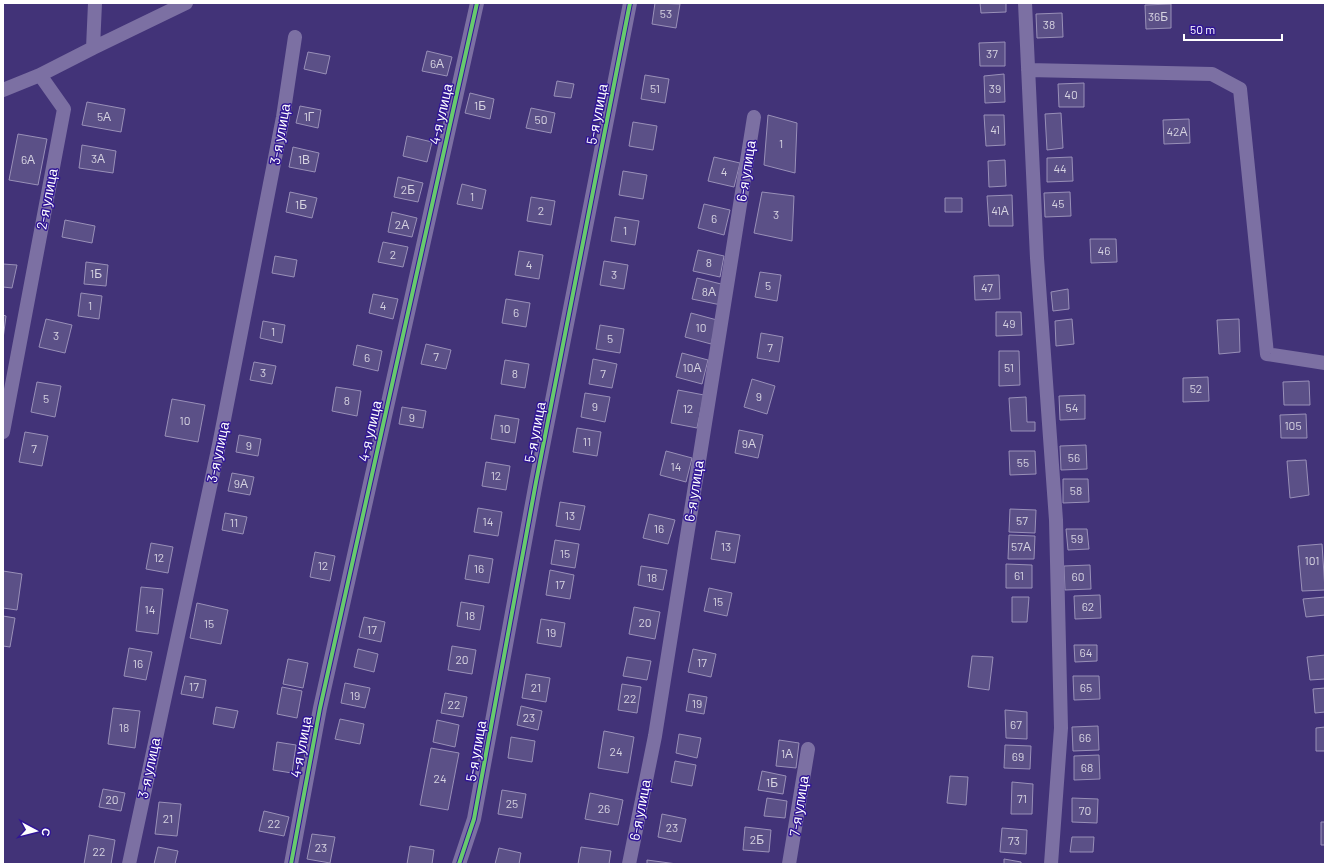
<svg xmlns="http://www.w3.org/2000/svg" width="1328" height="867" font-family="Barlow,sans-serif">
  <rect width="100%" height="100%" fill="#423378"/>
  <path fill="#5b5087" stroke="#9990b8" d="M655 3 680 4 676 28 652 24Z
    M980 3H1006V12L981 13Z
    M1171 4V28L1146 29 1145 5Z
    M1062 13 1063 37 1037 38 1036 14Z
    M1005 42V66H980L979 43Z
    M427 51 452 57 447 76 422 71Z
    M308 52 330 56 326 74 304 69Z
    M1004 74 1005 102 985 103 984 76Z
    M645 75 669 79 665 103 641 99Z
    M557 81 574 84 571 98 554 96Z
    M1084 83V107H1059L1058 84Z
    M470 93 494 99 490 119 465 113Z
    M87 102 125 109 121 132 82 125Z
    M300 106 321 110 318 128 296 123Z
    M531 108 555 113 551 133 526 128Z
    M1061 113 1063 148 1047 150 1045 114Z
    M768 115 797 123 795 173 764 165Z
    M984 115H1004L1005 145 986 146Z
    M1189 119 1190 143 1164 144 1163 120Z
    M633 122 657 126 653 150 629 146Z
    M18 134 47 139 38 185 9 180Z
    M407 136 432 142 427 162 403 156Z
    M82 145 116 151 113 173 79 168Z
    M293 147 319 153 315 172 289 167Z
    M714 157 740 163 734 187 708 181Z
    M1072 157 1073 181 1047 182V158Z
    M1005 160 1006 186 989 187 988 161Z
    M623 171 647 175 643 199 619 195Z
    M398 177 423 183 418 202 394 197Z
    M462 184 486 190 482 209 457 204Z
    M290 192 317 198 312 218 286 212Z
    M762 192 794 196 792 241 754 233Z
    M1070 192 1071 216 1045 217 1044 193Z
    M1012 195 1013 226H989L987 196Z
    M531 197 555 201 551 225 527 221Z
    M945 198H962V212H945Z
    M704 204 730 210 724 235 698 228Z
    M392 212 417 218 412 237 388 232Z
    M615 217 639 221 635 245 611 241Z
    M65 220 95 226 92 243 62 237Z
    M1090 239H1116L1117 262 1091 263Z
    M383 242 408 247 403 267 378 262Z
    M698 250 724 256 720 277 693 271Z
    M519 251 543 255 539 279 515 275Z
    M275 256 297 260 294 277 272 273Z
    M604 261 628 265 624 289 600 285Z
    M86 262 108 265 106 286 84 284Z
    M3 264 17 265 12 288 3 287Z
    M760 272 781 275 777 301 755 297Z
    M999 275 1000 299 975 300 974 276Z
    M697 278 725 285 721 305 692 299Z
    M1068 289 1069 309 1053 311 1051 292Z
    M81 293 102 296 99 319 78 316Z
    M373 294 398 299 393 319 369 313Z
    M506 299 530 303 526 327 502 323Z
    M996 312H1021L1022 335 996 336Z
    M691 313 717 320 711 344 685 337Z
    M3 315 6 316 3 339Z
    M46 319 72 325 65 353 39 347Z
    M1072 319 1074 344 1056 346 1055 321Z
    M1239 319 1240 352 1219 354 1217 320Z
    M263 321 285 325 282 343 260 338Z
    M600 325 624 329 620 353 596 349Z
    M761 333 783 337 779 362 757 358Z
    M426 344 451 350 446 369 421 364Z
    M357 345 382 351 378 371 353 365Z
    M999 351H1019L1020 385 999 386Z
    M682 353 708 360 702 384 676 377Z
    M593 359 617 364 612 388 589 384Z
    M505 360 529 364 525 388 501 384Z
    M254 362 276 366 272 384 250 380Z
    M1208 377 1209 401 1183 402V378Z
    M752 379 775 386 767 414 744 407Z
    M1309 381 1310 405H1284L1283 382Z
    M37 382 61 386 55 417 31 412Z
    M336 387 361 391 357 416 332 411Z
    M678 390 704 395 697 428 671 423Z
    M585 393 610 397 605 422 581 417Z
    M1085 395V419L1060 420 1059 396Z
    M1026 397 1027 422H1035V431H1011L1009 398Z
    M172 399 205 405 198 442 165 436Z
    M402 407 426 411 423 428 399 424Z
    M1306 414 1307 438H1281L1280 415Z
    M495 415 519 419 515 443 491 439Z
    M577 428 601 432 597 456 573 452Z
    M739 430 763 435 758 458 735 453Z
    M25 432 48 436 42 466 19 462Z
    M239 435 261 439 258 456 236 452Z
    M1086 445 1087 469 1061 470 1060 446Z
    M666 451 692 458 686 482 660 475Z
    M1009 451H1035L1036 474 1010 475Z
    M1306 460 1309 495 1290 498 1287 461Z
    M486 462 510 466 506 490 482 486Z
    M232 473 254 477 250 495 228 491Z
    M1063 479H1088L1089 502 1063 503Z
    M560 502 585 506 580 530 556 526Z
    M478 508 502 512 498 536 474 532Z
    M1010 509 1036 510 1035 533 1009 532Z
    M225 513 247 517 243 534 222 530Z
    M649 514 675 520 668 544 643 538Z
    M1066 529H1087L1089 549 1068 550Z
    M716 531 740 535 735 563 711 559Z
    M1009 535 1035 536 1034 559H1008Z
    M555 540 579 544 575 568 551 564Z
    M151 543 173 547 168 573 146 569Z
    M1322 544 1325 590 1302 591 1298 546Z
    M315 552 335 556 330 581 310 577Z
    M469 555 493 559 489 583 465 579Z
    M1006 564 1032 565V588H1006Z
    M1090 565 1091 589 1065 590 1064 566Z
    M641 566 667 570 663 590 638 585Z
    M550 570 574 575 570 599 546 595Z
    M3 571 22 574 17 610 3 608Z
    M141 587 163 589 158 634 136 631Z
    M709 588 732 593 727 616 704 611Z
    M1100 595 1101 618 1075 619 1074 596Z
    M1012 597H1029L1027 622H1012Z
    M1325 597V615L1306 617 1303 599Z
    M461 602 484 606 480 630 457 626Z
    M197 603 228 610 221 644 190 638Z
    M634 607 660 612 655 639 629 634Z
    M3 616 15 618 10 647 3 646Z
    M364 617 385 622 381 642 359 637Z
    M541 619 565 623 561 647 537 643Z
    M1074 645H1097V661L1075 662Z
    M452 646 476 650 472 674 448 670Z
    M129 648 152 652 146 680 124 676Z
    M358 649 378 654 374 672 354 667Z
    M693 649 716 654 711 677 688 672Z
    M1325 655V679L1310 680 1307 657Z
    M972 656 993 657 989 690 968 687Z
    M627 657 651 661 647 680 623 676Z
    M288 659 308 663 303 688 283 684Z
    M526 674 550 678 546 702 522 698Z
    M185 676 206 680 203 698 181 694Z
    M1073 676H1099L1100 699 1074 700Z
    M345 683 370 688 365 708 341 703Z
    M622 684 641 687 637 713 618 710Z
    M282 687 302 691 297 718 277 714Z
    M1325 688V712L1315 713 1313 689Z
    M445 693 467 697 463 717 441 713Z
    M689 694 707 697 704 714 686 711Z
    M521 706 542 711 538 730 517 725Z
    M216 707 238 711 234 728 213 724Z
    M113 708 140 711 135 748 108 744Z
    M1005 710 1027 712V739L1006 738Z
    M340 719 364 724 360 744 335 739Z
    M437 720 459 725 455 747 433 742Z
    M1098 726 1099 750 1073 751 1072 727Z
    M1325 727V751H1316V728Z
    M604 731 634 737 628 773 598 768Z
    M679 734 701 738 697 758 676 753Z
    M511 737 535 741 532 762 508 758Z
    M779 740 799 743 796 768 776 766Z
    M277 742 296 745 292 773 273 770Z
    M1005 745 1031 746 1030 769 1004 768Z
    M431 748 459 753 448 810 420 805Z
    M1099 755 1100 779 1074 780V756Z
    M675 761 696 765 692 786 671 782Z
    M762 771 786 776 783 794 758 790Z
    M950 776 968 777 966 805 947 803Z
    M1012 782 1033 784 1032 814H1011Z
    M103 789 125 793 121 811 99 807Z
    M502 790 526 794 522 818 498 814Z
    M590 793 623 800 618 825 585 819Z
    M767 798 787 801 785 818 764 816Z
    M1072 798 1098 799 1097 823 1072 822Z
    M159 802 181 804 177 836 155 834Z
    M264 811 289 817 284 836 259 831Z
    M662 814 686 819 681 842 658 837Z
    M1321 822H1325V845H1321Z
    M745 827 771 830 769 852 743 850Z
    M1002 828 1027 830 1026 854 1000 852Z
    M312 834 335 837 330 863 307 859Z
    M89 835 115 840 111 864H84Z
    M1072 837H1094L1093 852H1070Z
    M410 846 434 850 432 864H407Z
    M158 847 178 851 175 864H154Z
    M581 847 611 851 609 864H578Z
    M499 848 521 853 519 864H495Z
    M1004 859 1021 862V864H1004Z
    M647 860 677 864H647Z"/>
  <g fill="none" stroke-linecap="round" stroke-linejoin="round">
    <path stroke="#7c70a3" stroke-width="14" d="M1025 3 1037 258 1056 520 1061 728 1051 864
      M93 48 186 3
      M1028 70 1212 74 1240 89 1267 354 1325 363
      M3 90 40 75
      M3 432 64 109 40 75 93 48 95 3
      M129 864 219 445 283 117 295 37
      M291 864 320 708 477 3
      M459 864 474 819 536 482 630 3
      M629 864 655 736 754 117
      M789 864 808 749"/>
    <g stroke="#311695" stroke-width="6">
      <path id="cycleway" d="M291 864 320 708 477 3
        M459 864 474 819 536 482 630 3"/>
    </g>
    <use href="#cycleway" stroke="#67ca6e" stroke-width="4"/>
  </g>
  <g text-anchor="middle" stroke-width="3" stroke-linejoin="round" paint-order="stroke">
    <g font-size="12" fill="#d6d3e1">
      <text x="666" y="18">53</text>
      <text x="1158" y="21">36Б</text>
      <text x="1049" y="29">38</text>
      <text x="992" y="58">37</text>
      <text x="437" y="68">6А</text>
      <text x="655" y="93">51</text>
      <text x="995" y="93">39</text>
      <text x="1071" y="99">40</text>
      <text x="480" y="110">1Б</text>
      <text x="104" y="121">5А</text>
      <text x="309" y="121">1Г</text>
      <text x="541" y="124">50</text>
      <text x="995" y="134">41</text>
      <text x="1177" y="136">42А</text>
      <text x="781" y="148">1</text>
      <text x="98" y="163">3А</text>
      <text x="28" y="164">6А</text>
      <text x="304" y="164">1В</text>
      <text x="1060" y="173">44</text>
      <text x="724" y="176">4</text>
      <text x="408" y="194">2Б</text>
      <text x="472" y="201">1</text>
      <text x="1058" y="208">45</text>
      <text x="301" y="209">1Б</text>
      <text x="541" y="215">2</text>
      <text x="1000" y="215">41А</text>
      <text x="776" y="219">3</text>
      <text x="714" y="223">6</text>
      <text x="402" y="229">2А</text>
      <text x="625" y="235">1</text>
      <text x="1104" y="255">46</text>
      <text x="393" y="259">2</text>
      <text x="709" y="267">8</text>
      <text x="529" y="269">4</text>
      <text x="96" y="278">1Б</text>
      <text x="614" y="279">3</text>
      <text x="768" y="290">5</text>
      <text x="987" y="292">47</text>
      <text x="709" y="296">8А</text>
      <text x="90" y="310">1</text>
      <text x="383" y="310">4</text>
      <text x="516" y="317">6</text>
      <text x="1009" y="328">49</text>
      <text x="701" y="332">10</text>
      <text x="273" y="336">1</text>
      <text x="56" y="340">3</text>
      <text x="610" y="343">5</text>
      <text x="770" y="352">7</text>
      <text x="436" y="361">7</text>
      <text x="367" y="362">6</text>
      <text x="692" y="372">10А</text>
      <text x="1009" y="372">51</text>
      <text x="263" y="377">3</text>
      <text x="515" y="378">8</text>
      <text x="603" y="378">7</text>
      <text x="1196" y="393">52</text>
      <text x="759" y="401">9</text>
      <text x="46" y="403">5</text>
      <text x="347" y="405">8</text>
      <text x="595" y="411">9</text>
      <text x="1072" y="412">54</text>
      <text x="688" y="413">12</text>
      <text x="412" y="422">9</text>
      <text x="185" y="425">10</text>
      <text x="1293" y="430">105</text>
      <text x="505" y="433">10</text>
      <text x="587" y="446">11</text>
      <text x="749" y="448">9А</text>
      <text x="249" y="450">9</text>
      <text x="34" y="453">7</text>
      <text x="1074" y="462">56</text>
      <text x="1023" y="467">55</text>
      <text x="676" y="471">14</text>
      <text x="496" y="480">12</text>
      <text x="241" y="488">9А</text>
      <text x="1076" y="495">58</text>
      <text x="570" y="520">13</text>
      <text x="1022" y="525">57</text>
      <text x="488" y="526">14</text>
      <text x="234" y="527">11</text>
      <text x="659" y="533">16</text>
      <text x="1077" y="543">59</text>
      <text x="726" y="551">13</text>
      <text x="1021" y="551">57А</text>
      <text x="565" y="558">15</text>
      <text x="159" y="562">12</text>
      <text x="1312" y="565">101</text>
      <text x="323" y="570">12</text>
      <text x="479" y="573">16</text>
      <text x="1019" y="580">61</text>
      <text x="1078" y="581">60</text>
      <text x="652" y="582">18</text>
      <text x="560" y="589">17</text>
      <text x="718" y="606">15</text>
      <text x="1088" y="611">62</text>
      <text x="150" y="614">14</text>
      <text x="470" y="620">18</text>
      <text x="645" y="627">20</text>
      <text x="209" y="628">15</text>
      <text x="372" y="634">17</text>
      <text x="551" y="637">19</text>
      <text x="1086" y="657">64</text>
      <text x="462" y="664">20</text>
      <text x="702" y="667">17</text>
      <text x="138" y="668">16</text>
      <text x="194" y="691">17</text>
      <text x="536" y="692">21</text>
      <text x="1086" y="692">65</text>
      <text x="355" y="700">19</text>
      <text x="630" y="703">22</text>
      <text x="697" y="708">19</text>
      <text x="454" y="709">22</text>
      <text x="529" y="722">23</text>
      <text x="1016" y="729">67</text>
      <text x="124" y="732">18</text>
      <text x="1085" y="742">66</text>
      <text x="616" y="756">24</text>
      <text x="787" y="758">1А</text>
      <text x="1018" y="761">69</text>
      <text x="1087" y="772">68</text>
      <text x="440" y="783">24</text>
      <text x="772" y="787">1Б</text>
      <text x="1022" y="803">71</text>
      <text x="112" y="804">20</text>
      <text x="512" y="808">25</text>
      <text x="604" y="813">26</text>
      <text x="1085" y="815">70</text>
      <text x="168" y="823">21</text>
      <text x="274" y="828">22</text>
      <text x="672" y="832">23</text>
      <text x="757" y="844">2Б</text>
      <text x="1014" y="845">73</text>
      <text x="321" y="852">23</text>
      <text x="99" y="856">22</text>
    </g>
    <g font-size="14" fill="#fff" stroke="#311695">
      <text transform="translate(441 114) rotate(-77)" y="5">4-я улица</text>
      <text transform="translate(597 114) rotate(-79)" y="5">5-я улица</text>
      <text transform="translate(280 134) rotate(-80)" y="5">3-я улица</text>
      <text transform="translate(746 171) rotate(-81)" y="5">6-я улица</text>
      <text transform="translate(47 199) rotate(-79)" y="5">2-я улица</text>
      <text transform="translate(370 431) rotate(-77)" y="5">4-я улица</text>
      <text transform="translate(535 432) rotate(-79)" y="5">5-я улица</text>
      <text transform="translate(218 452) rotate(-78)" y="5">3-я улица</text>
      <text transform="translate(694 491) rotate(-81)" y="5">6-я улица</text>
      <text transform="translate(301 747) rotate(-79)" y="5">4-я улица</text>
      <text transform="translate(476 751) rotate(-80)" y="5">5-я улица</text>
      <text transform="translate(149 768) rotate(-78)" y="5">3-я улица</text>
      <text transform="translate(799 806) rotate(-81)" y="5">7-я улица</text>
      <text transform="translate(640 810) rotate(-79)" y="5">6-я улица</text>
    </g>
  </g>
  <rect width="1328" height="867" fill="none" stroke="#ffffff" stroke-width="8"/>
  <g transform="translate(36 831) rotate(97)" stroke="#311695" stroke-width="3" paint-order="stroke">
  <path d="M0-3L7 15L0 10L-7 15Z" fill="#ffffff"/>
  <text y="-6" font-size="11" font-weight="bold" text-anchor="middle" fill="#ffffff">С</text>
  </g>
  <path d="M1184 34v6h98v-6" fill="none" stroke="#ffffff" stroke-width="2"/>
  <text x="1190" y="34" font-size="12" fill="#ffffff" stroke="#311695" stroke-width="3" paint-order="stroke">50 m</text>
</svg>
